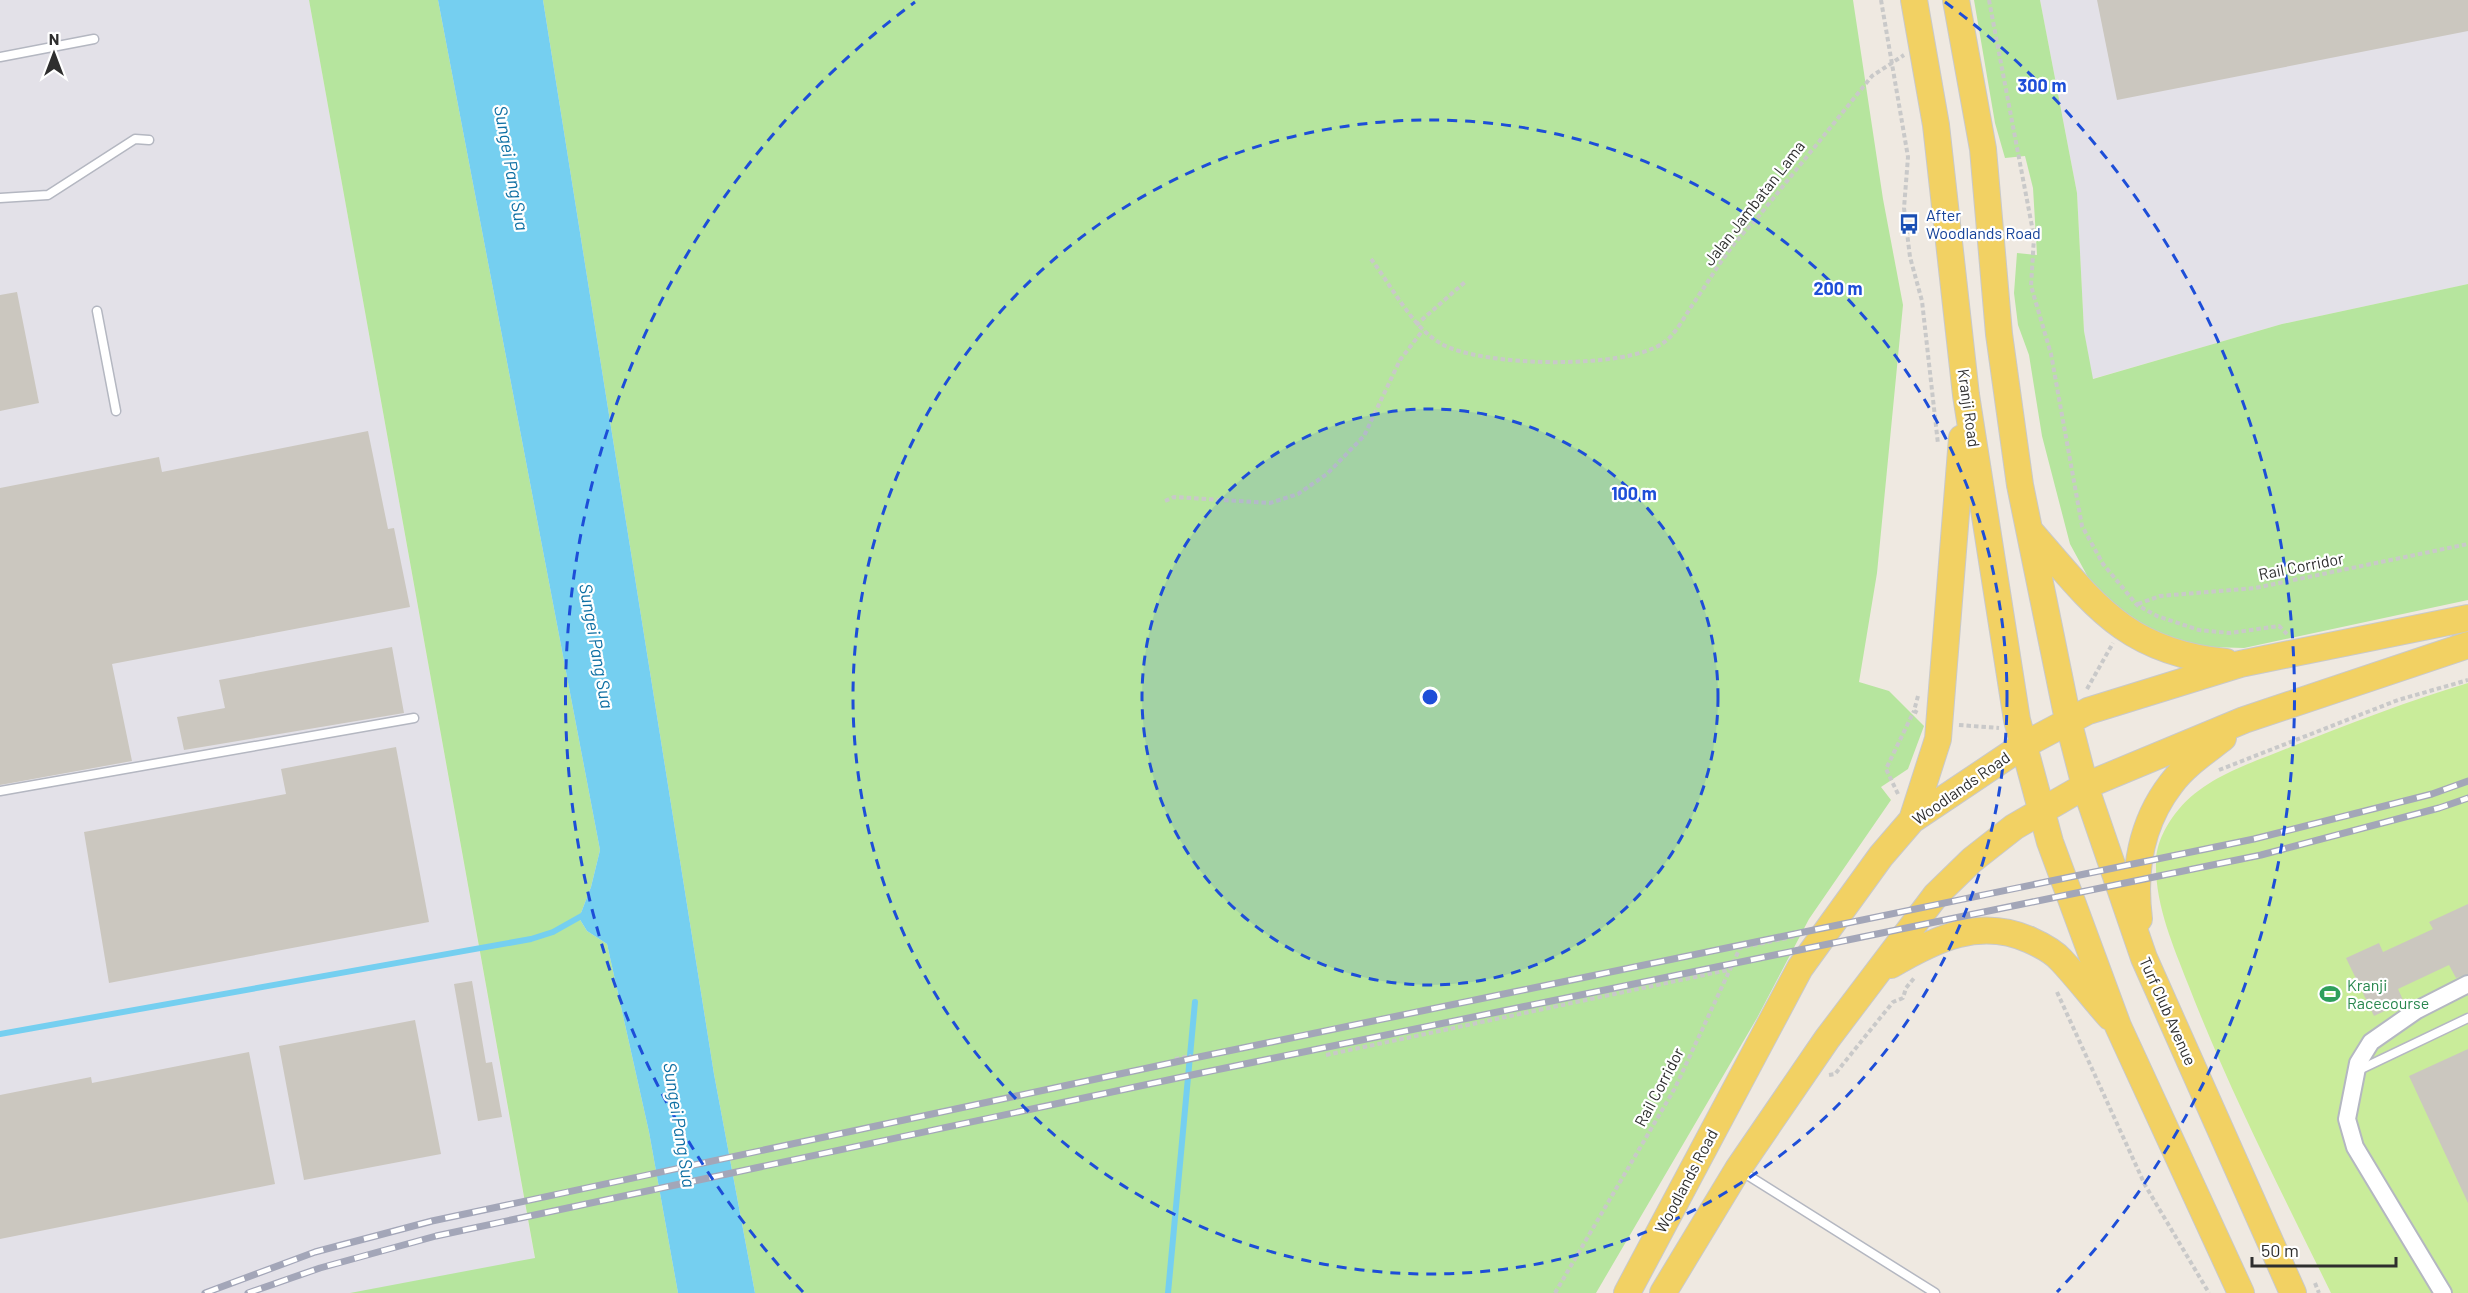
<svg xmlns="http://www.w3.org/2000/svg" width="2468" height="1293" font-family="Barlow,sans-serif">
  <rect width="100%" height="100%" fill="#efe9e1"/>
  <path fill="#e3e1e8" d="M0 0H309L541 1293H0Z
    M2040 0H2468V284L2282 324 2092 379 2084 331 2077 193Z"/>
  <path fill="#b6e59e" d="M309 0H438L600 850 591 887 579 918 587 931 607 944 649 1132 678 1293H350L535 1258Z
    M543 0H1853L1883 199 1903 305 1877 573 1859 682 1889 691 1924 726 1908 769 1881 787 1891 800 1809 919 1757 1018 1596 1293H755L714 1074Z
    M1974 0H2040L2077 193 2084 331 2093 379 2282 324 2468 284V600L2244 648 2210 647 2178 641 2149 629 2112 604 2089 579 2070 544 2042 436 2029 355 2018 325 2014 293 2017 253 2037 255 2033 188 2025 156 2005 158 1995 123Z"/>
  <path fill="#c9ec9a" d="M2468 683V1293H2331C2281 1191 2229 1090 2188 984 2173 945 2155 905 2156 862 2156 843 2167 823 2179 809 2208 775 2253 763 2293 746 2351 723 2408 701 2468 683Z"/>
  <path fill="#75cff0" d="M438 0H543L714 1074 755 1293H678L649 1132 607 944 587 931 579 918 591 887 600 850Z"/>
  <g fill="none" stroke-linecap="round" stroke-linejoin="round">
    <path stroke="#75cff0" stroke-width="6" d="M0 1034 531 939 553 932 585 914
      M1168 1293 1195 1002"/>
  </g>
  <path fill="#cbc7bf" d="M2097 0H2468V31L2117 100Z
    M17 292 39 403 0 411V295Z
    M368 431 388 529 394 528 410 607 112 664 132 761 0 785V488L159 457 162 472Z
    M392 647 404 713 184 750 177 717 225 708 219 680Z
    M396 747 429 922 109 983 84 832 286 794 281 769Z
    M2468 904V974L2456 978 2449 965 2398 989 2404 1002 2374 1016 2346 958 2379 943 2383 952 2433 929 2429 922Z
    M472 981 486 1063 492 1062 502 1117 478 1121 454 984Z
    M415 1020 441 1154 304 1180 279 1046Z
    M2468 1049V1203L2409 1076Z
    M249 1052 275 1184 0 1239V1095L91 1077 92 1083Z"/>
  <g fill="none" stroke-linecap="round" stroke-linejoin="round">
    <g stroke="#b4b7c1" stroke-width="11">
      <path id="service" d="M0 57 94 39
        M0 198 48 195 135 139 149 140
        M97 311 116 411
        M0 791 414 718
        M2357 1071 2468 1018
        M1741 1171 1935 1293"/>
    </g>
    <g stroke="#b4b7c1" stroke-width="20">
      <path id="minor" d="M2443 1293 2355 1147 2347 1119 2358 1063 2371 1042 2417 1010 2468 984"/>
    </g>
    <g stroke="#c9c9c9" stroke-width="28">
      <path id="primary" d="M1914 0 1936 125 1966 395 2017 720 2050 842 2118 1026 2241 1293
        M1956 0 1983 149 1999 334 2020 485 2068 720 2085 786 2144 958 2293 1293
        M2030 531C2093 603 2124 652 2226 662
        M1912 820 1938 739 1962 438
        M2139 919C2133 871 2141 823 2171 784 2184 766 2205 752 2223 738
        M1891 965C1935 939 1980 917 2030 940 2041 945 2054 952 2061 960 2078 978 2093 998 2110 1017
        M1627 1293 1800 968 1881 856 1912 820 2024 745 2088 711 2240 664 2468 618
        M1663 1293 1738 1169 1827 1039 1936 895 1972 860 2014 827 2085 786 2244 720 2468 645"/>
    </g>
    <path stroke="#c9c9c9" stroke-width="4" stroke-dasharray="4.5 3" stroke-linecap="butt" d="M1881 0 1908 157 1904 208 1910 257 1922 301 1938 444
      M1989 0 2034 237 2031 286 2051 354 2082 526 2103 564 2137 605 2157 616 2199 630 2230 633 2279 626 2287 634
      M1371 259C1391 285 1412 327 1440 343 1479 367 1625 370 1663 343 1675 335 1683 319 1691 307 1711 278 1728 247 1754 222L1872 76 1904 55
      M1416 325 1465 282
      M1165 501 1174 497 1270 503 1298 494 1327 474 1364 436 1400 360 1423 330
      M2138 604 2160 596 2255 588 2468 544
      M2087 689 2113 643
      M1918 696 1914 711 1918 713
      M1959 725 1999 728
      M2219 770 2398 700 2468 680
      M1898 794 1886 769 1914 711
      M2057 992 2145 1185 2209 1293
      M1326 1055 1728 970
      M1175 1059 1191 1056
      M1829 1075 1835 1074 1893 1002 1903 998 1906 988 1915 977
      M2315 1283 2319 1293
      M1555 1293 1675 1088 1740 948 1797 936"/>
    <use href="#service" stroke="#fff" stroke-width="8"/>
    <use href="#minor" stroke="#fff" stroke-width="16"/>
    <use href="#primary" stroke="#f2d163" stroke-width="26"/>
    <g stroke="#a3a6b8" stroke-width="7">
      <path id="rail" d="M205 1293 315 1252 432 1221 1199 1057 2254 839 2432 794 2468 781
        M248 1293 320 1268 436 1236 1201 1073 2261 855 2439 808 2468 798"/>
    </g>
    <use href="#rail" stroke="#fff" stroke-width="4.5" stroke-dasharray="14" stroke-linecap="butt"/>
  </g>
  <circle cx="1430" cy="697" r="288" fill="#1d4ed8" fill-opacity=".12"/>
  <g fill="none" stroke="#1d4ed8" stroke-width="3" stroke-dasharray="10 8">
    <circle cx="1430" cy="697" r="288"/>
    <circle cx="1430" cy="697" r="577"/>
    <path d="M803 1292A865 865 0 0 1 915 2M1945 2A865 865 0 0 1 2057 1292"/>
  </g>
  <defs>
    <g id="bus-bare" transform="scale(1.62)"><path d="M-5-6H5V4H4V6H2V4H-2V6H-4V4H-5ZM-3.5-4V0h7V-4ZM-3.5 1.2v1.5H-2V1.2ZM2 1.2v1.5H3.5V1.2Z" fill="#1a4fb4" stroke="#fff" stroke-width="2.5" paint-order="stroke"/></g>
    <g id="stadium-bare" transform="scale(1.62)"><path d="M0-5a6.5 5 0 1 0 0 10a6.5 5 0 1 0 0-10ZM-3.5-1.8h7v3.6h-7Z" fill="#2e9e5b" stroke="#fff" stroke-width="2.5" paint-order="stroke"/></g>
  </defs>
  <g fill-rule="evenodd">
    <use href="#bus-bare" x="1909" y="224"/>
    <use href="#stadium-bare" x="2330" y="994"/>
  </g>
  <g text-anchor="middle" stroke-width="4.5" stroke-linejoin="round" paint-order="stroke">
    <g font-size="16" fill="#2e2e2e" stroke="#fff">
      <text transform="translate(1754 203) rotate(-52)" y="6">Jalan Jambatan Lama</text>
      <text transform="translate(1969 408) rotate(82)" y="6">Kranji Road</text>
      <text transform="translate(2301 566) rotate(-11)" y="6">Rail Corridor</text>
      <text transform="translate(1961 788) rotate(-35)" y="6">Woodlands Road</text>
      <text transform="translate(2168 1011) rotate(66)" y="6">Turf Club Avenue</text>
      <text transform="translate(1659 1087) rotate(-62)" y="6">Rail Corridor</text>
      <text transform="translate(1686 1181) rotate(-62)" y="6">Woodlands Road</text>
    </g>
    <g font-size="16" fill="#164399" stroke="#fff" text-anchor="start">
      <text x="1926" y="221">After<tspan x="1926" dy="18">Woodlands Road</tspan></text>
    </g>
    <g font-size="16" fill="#27864d" stroke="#fff" text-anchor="start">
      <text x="2347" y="991">Kranji<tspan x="2347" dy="18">Racecourse</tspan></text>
    </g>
    <g font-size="18" font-style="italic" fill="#0d6fa3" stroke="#fff">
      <text transform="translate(511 168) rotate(80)" y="6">Sungei Pang Sua</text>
      <text transform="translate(596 646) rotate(80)" y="6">Sungei Pang Sua</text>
      <text transform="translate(679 1125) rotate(81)" y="6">Sungei Pang Sua</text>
    </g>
  </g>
  <circle cx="1430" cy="697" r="9" fill="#1d4ed8" stroke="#fff" stroke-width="3"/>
  <g font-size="18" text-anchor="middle" font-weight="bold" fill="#1d4ed8" stroke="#fff" stroke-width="4.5" stroke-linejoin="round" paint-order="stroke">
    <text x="2042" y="92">300 m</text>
    <text x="1838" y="295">200 m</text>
    <text x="1634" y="500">100 m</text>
  </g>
  <g transform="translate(54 54)" stroke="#ffffff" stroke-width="4.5" paint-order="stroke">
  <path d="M0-4.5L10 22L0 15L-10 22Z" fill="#2e2e2e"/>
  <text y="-9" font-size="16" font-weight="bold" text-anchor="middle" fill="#2e2e2e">N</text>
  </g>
  <path d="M2252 1257v9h144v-9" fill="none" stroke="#2e2e2e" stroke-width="3"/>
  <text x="2261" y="1257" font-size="18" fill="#2e2e2e" stroke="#ffffff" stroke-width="4.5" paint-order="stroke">50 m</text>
</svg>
